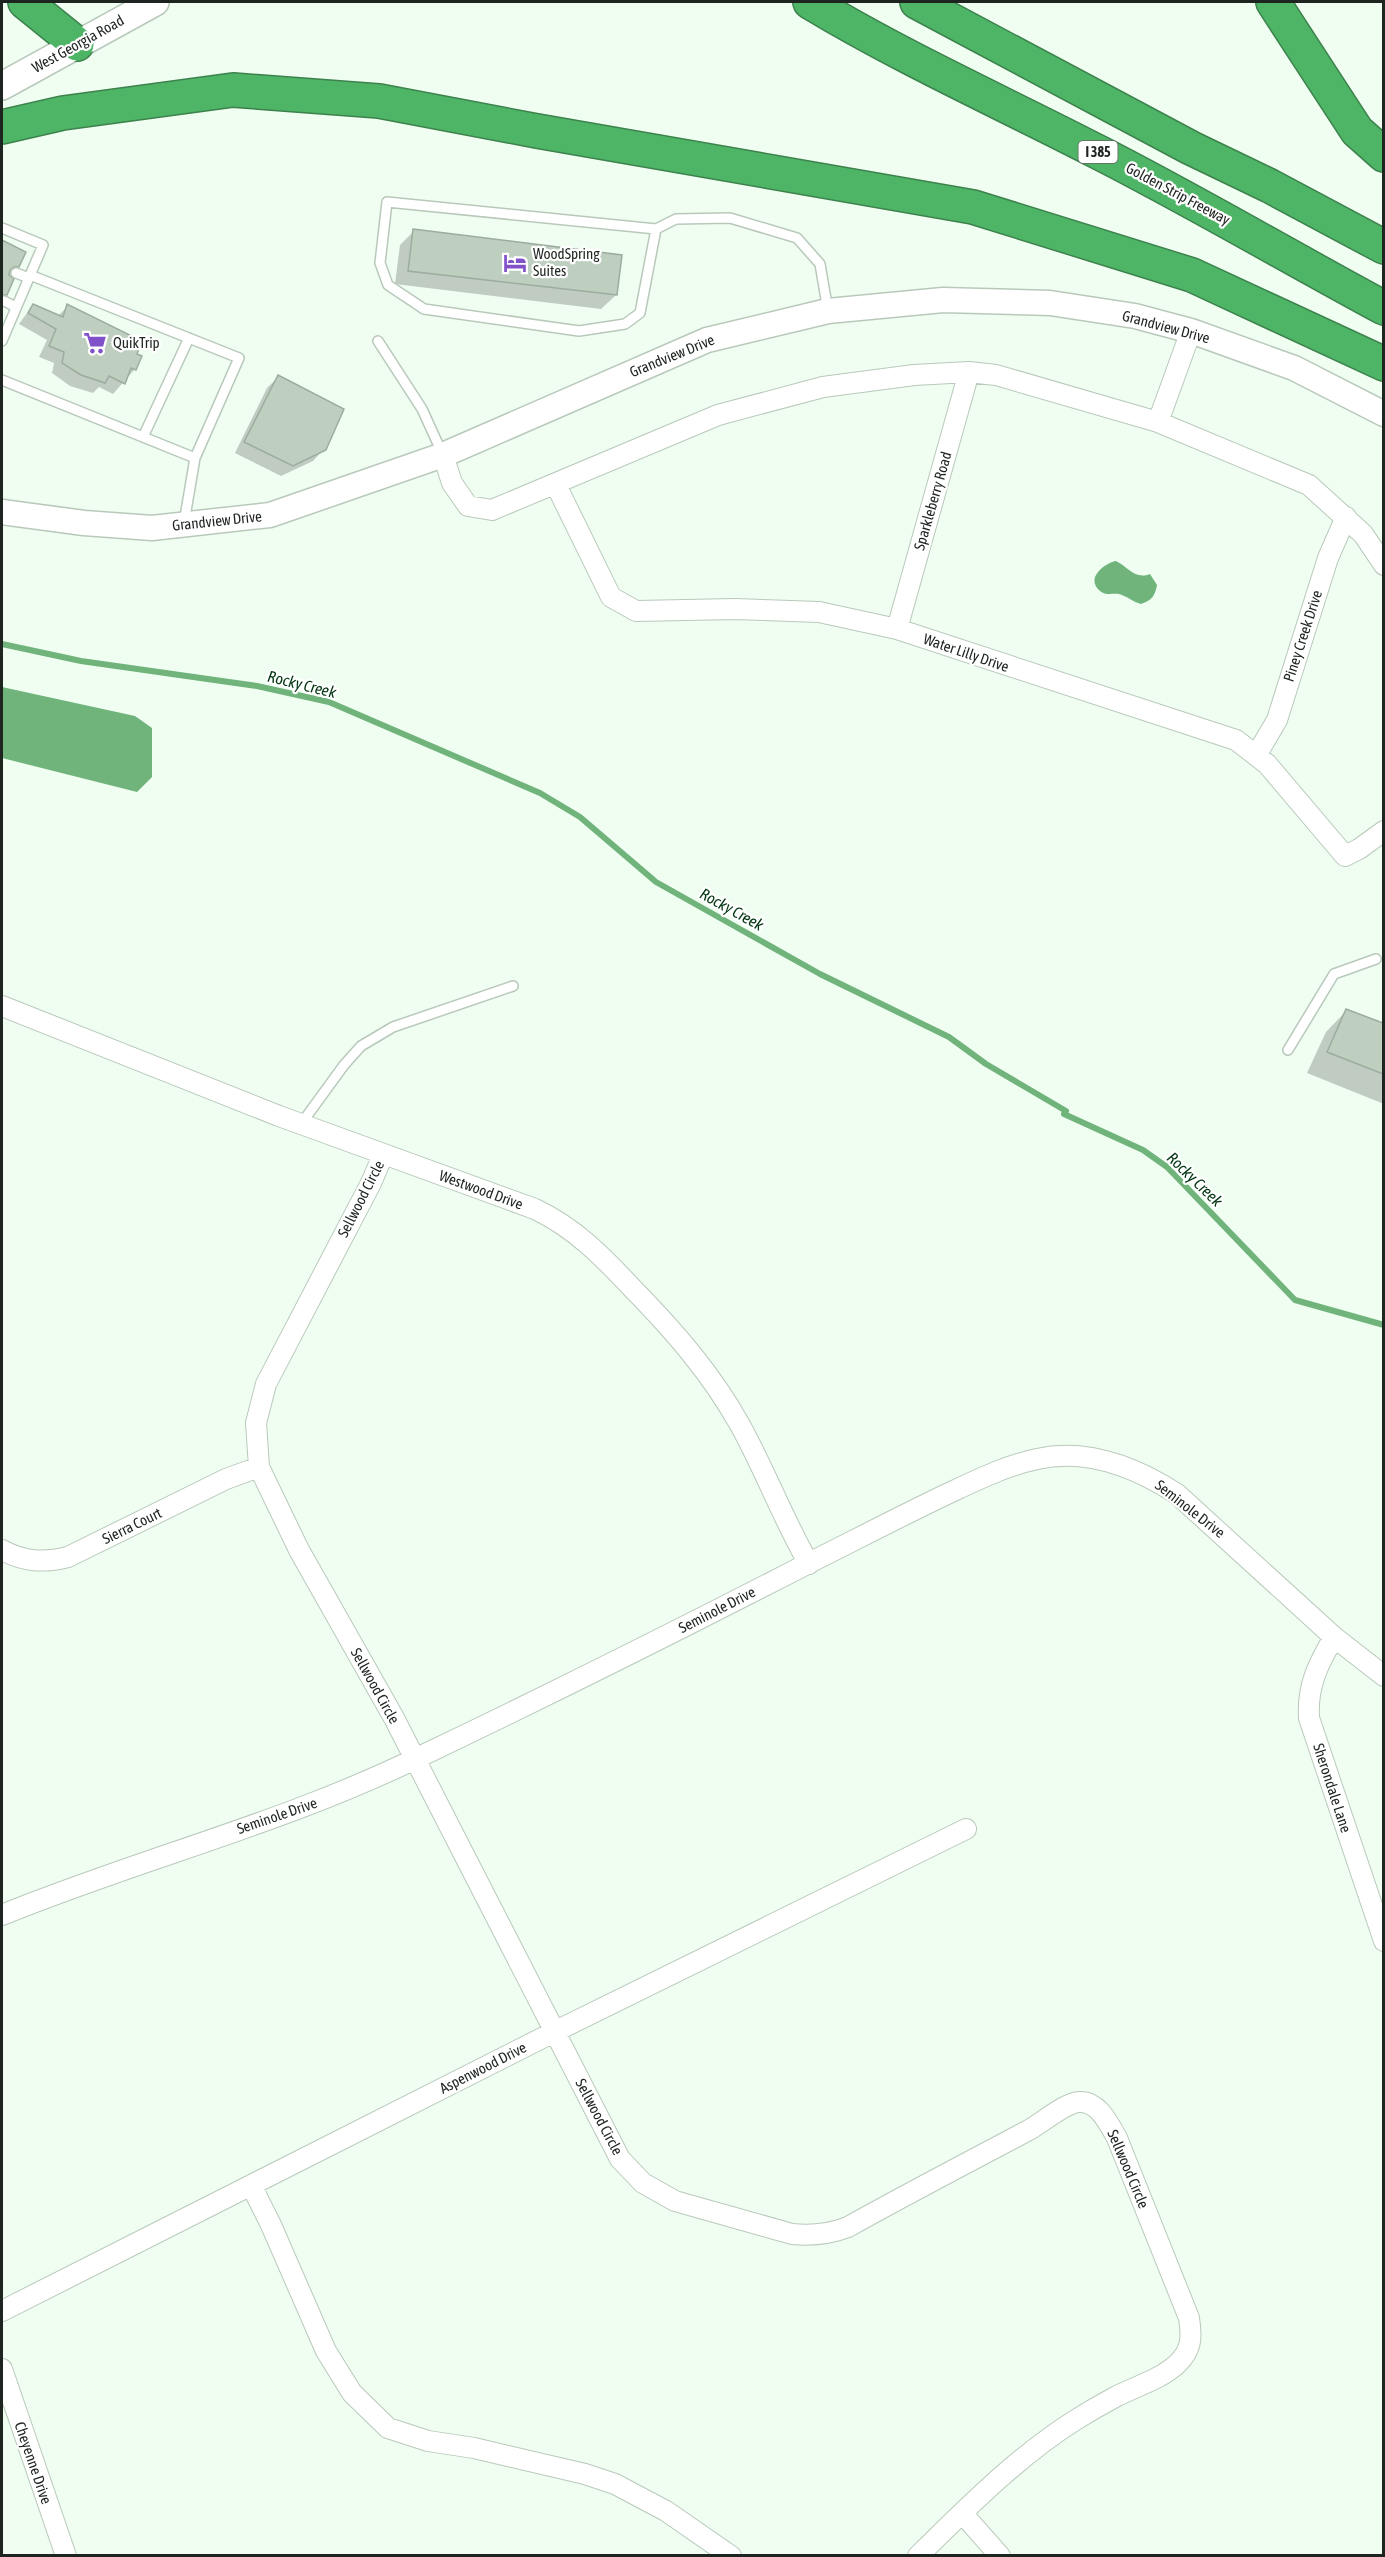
<svg xmlns="http://www.w3.org/2000/svg" width="1385" height="2557" font-family="'Asap Condensed',sans-serif">
  <rect width="100%" height="100%" fill="#f0fef2"/>
  <path fill="#70b47c" d="M1116 561C1128 567 1135 580 1150 574L1157 585C1155 596 1152 600 1141 604 1133 602 1127 596 1119 594 1113 593 1106 596 1100 591 1085 579 1104 563 1116 561Z
    M2 687 135 716 152 728V777L137 792 2 758Z"/>
  <path fill="#0003" d="M414 231 616 295 601 309 395 284 400 245Z
    M2 242 24 252 18 266 15 269H10L6 294 2 297Z
    M33 305 58 316 68 306 135 355V369L113 394 99 387 93 393 70 386 52 373 54 363 39 357 47 340 19 324Z
    M278 377 324 449 313 461 281 476 235 453 267 388Z
    M1347 1010 1384 1025V1104L1307 1073 1326 1032Z"/>
  <g fill="none" stroke-linecap="round" stroke-linejoin="round">
    <path stroke="#70b47c" stroke-width="6" d="M2 644 81 661 257 686 329 702 540 793 580 817 656 882 820 974 949 1037 986 1064 1066 1111 1064 1114 1143 1150 1167 1167 1295 1300 1384 1325"/>
  </g>
  <path fill="#becfc0" stroke="#9cac9e" stroke-width="1.5" d="M413 229 622 255 617 295 408 271Z
    M2 240 26 252 19 267H14L10 270 9 275 14 279 7 295H2Z
    M33 304 63 317 67 304 142 341 137 354 142 356 136 370 131 368 125 384 109 376 105 383 81 375 62 363 64 352 49 346 56 329 28 313Z
    M278 375 344 409 326 450 293 466 244 442Z
    M1346 1009 1383 1023V1074L1327 1052Z"/>
  <g fill="none" stroke-linecap="round" stroke-linejoin="round">
    <g stroke="#b8c9ba" stroke-width="12">
      <path id="service" d="M2 228 43 245 2 341
        M656 229 387 202 380 263 388 285 424 309 579 331 625 324 640 313 656 229 676 219 730 218 797 238 820 264 828 311
        M16 273 29 278
        M30 275 239 358 195 458 184 523
        M4 301 16 307
        M378 341 422 409 443 455
        M2 380 195 458
        M143 437 189 338
        M1288 1050 1334 974 1376 959
        M301 1124 344 1065 361 1046 393 1027 513 986"/>
    </g>
    <g stroke="#b8c9ba" stroke-width="22">
      <path id="minor" d="M1158 422 1191 331
        M443 455 452 483 468 506 492 510 718 415 823 387 914 375 969 372 996 375 1158 422 1309 485 1363 534 1384 565
        M556 485 611 597 636 611 735 609 819 612 897 629 1236 740 1267 764 1345 856 1359 849 1384 831
        M897 629 969 372
        M1257 754 1277 720 1328 558 1346 517
        M2 1006 279 1116 535 1209C575 1228 603 1257 633 1289 674 1331 711 1373 740 1425 765 1470 783 1519 809 1564
        M383 1155 371 1183 266 1384 256 1423 259 1467 299 1550 394 1718 620 2159 643 2183 675 2201 792 2234C812 2236 830 2234 848 2227 907 2194 967 2163 1027 2131 1041 2124 1064 2103 1079 2102 1098 2100 1109 2124 1117 2138L1189 2318C1192 2337 1192 2350 1177 2364 1161 2379 1137 2386 1117 2396 1104 2403 1090 2411 1077 2419 1018 2456 968 2507 918 2556
        M2 1550C24 1562 44 1563 68 1557L226 1479 259 1467
        M1334 1637C1318 1664 1307 1686 1309 1718L1384 1941
        M2 1915C139 1859 284 1823 417 1758 549 1695 679 1630 809 1563 855 1540 901 1516 947 1494 977 1480 1005 1466 1037 1459 1087 1448 1137 1468 1177 1494L1334 1637 1384 1676
        M251 2185 271 2225 326 2351 352 2393 388 2428 428 2441 474 2448 585 2474 615 2484 666 2511 731 2556
        M2 2311 554 2032 966 1829
        M2 2369 66 2556
        M962 2513 1000 2556"/>
    </g>
    <g stroke="#b8c9ba" stroke-width="27">
      <path id="tertiary" d="M2 512 84 523 152 528 270 515 443 455 707 340 828 311 943 300 1050 303 1135 316 1191 331 1294 368 1384 414"/>
    </g>
    <g stroke="#b8c9ba" stroke-width="30">
      <path id="secondary" d="M2 86 155 2"/>
    </g>
    <g stroke="#3d824d" stroke-width="36">
      <path id="motorway" d="M25 2 77 44
        M810 2C903 58 1003 103 1100 153 1196 202 1289 257 1384 308
        M917 2 1191 148 1270 186 1384 247
        M1273 2 1357 131 1384 155
        M2 127 63 113 233 90 379 101 537 131 973 207 1192 275 1384 364"/>
    </g>
    <use href="#service" stroke="#fff" stroke-width="9"/>
    <use href="#minor" stroke="#fff" stroke-width="20"/>
    <use href="#tertiary" stroke="#fff" stroke-width="24"/>
    <use href="#secondary" stroke="#fff" stroke-width="27"/>
    <use href="#motorway" stroke="#4eb566" stroke-width="33"/>
  </g>
  <defs>
    <g id="hotel-bare" transform="scale(1.8)"><path d="M-6-4.5h1.5V1H6V5H4.5V3h-9V5H-6ZM-4 0a1.8 1.8 0 1 1 3.6 0ZM.5 0V-2.5h3Q6-2.5 6 0Z" fill="#8151c9" stroke="#fff" stroke-width="2.5" paint-order="stroke"/></g>
    <g id="supermarket-bare" transform="scale(1.8)"><path d="M-6-5.5h2.5l.6 2H6L4.5 2H-2.5L-4.4-4H-6ZM-1.5 3.2a1.3 1.3 0 1 0 .1 0ZM3 3.2a1.3 1.3 0 1 0 .1 0Z" fill="#8151c9" stroke="#fff" stroke-width="2.5" paint-order="stroke"/></g>
  </defs>
  <g fill-rule="evenodd">
    <use href="#hotel-bare" x="515" y="263"/>
    <use href="#supermarket-bare" x="95" y="343"/>
  </g>
  <g text-anchor="middle" stroke-width="4.5" stroke-linejoin="round" paint-order="stroke">
    <rect fill="#fff" stroke="#626662" stroke-width="1.5" x="1078.5" y="141" width="39" height="22" rx="4.5"/>
    <g font-size="14" font-weight="bold" fill="#1e241f">
      <text x="1098" y="157">I 385</text>
    </g>
    <g font-size="15" fill="#1e241f" stroke="#fff">
      <text transform="translate(78 44) rotate(-29)" y="5">West Georgia Road</text>
      <text transform="translate(1178 194) rotate(28)" y="5">Golden Strip Freeway</text>
      <text transform="translate(1166 327) rotate(15)" y="5">Grandview Drive</text>
      <text transform="translate(672 356) rotate(-22)" y="5">Grandview Drive</text>
      <text transform="translate(933 501) rotate(-74)" y="5">Sparkleberry Road</text>
      <text transform="translate(217 521) rotate(-6)" y="5">Grandview Drive</text>
      <text transform="translate(1303 636) rotate(-72)" y="5">Piney Creek Drive</text>
      <text transform="translate(966 653) rotate(19)" y="5">Water Lilly Drive</text>
      <text transform="translate(481 1190) rotate(20)" y="5">Westwood Drive</text>
      <text transform="translate(361 1199) rotate(-63)" y="5">Sellwood Circle</text>
      <text transform="translate(1190 1509) rotate(38)" y="5">Seminole Drive</text>
      <text transform="translate(132 1526) rotate(-26)" y="5">Sierra Court</text>
      <text transform="translate(717 1610) rotate(-27)" y="5">Seminole Drive</text>
      <text transform="translate(375 1686) rotate(61)" y="5">Sellwood Circle</text>
      <text transform="translate(1332 1788) rotate(72)" y="5">Sherondale Lane</text>
      <text transform="translate(277 1816) rotate(-19)" y="5">Seminole Drive</text>
      <text transform="translate(483 2068) rotate(-27)" y="5">Aspenwood Drive</text>
      <text transform="translate(599 2117) rotate(62)" y="5">Sellwood Circle</text>
      <text transform="translate(1128 2169) rotate(67)" y="5">Sellwood Circle</text>
      <text transform="translate(33 2463) rotate(71)" y="5">Cheyenne Drive</text>
    </g>
    <g font-size="15" fill="#1e241f" stroke="#fff" text-anchor="start">
      <text x="533" y="259">WoodSpring<tspan x="533" dy="17">Suites</tspan></text>
      <text x="113" y="348">QuikTrip</text>
    </g>
    <g font-size="16" font-style="italic" fill="#003410" stroke="#fff">
      <text transform="translate(302 684) rotate(14)" y="6">Rocky Creek</text>
      <text transform="translate(732 909) rotate(29)" y="6">Rocky Creek</text>
      <text transform="translate(1195 1179) rotate(44)" y="6">Rocky Creek</text>
    </g>
  </g>
  <rect width="1385" height="2557" fill="none" stroke="#1e241f" stroke-width="6"/>
</svg>
